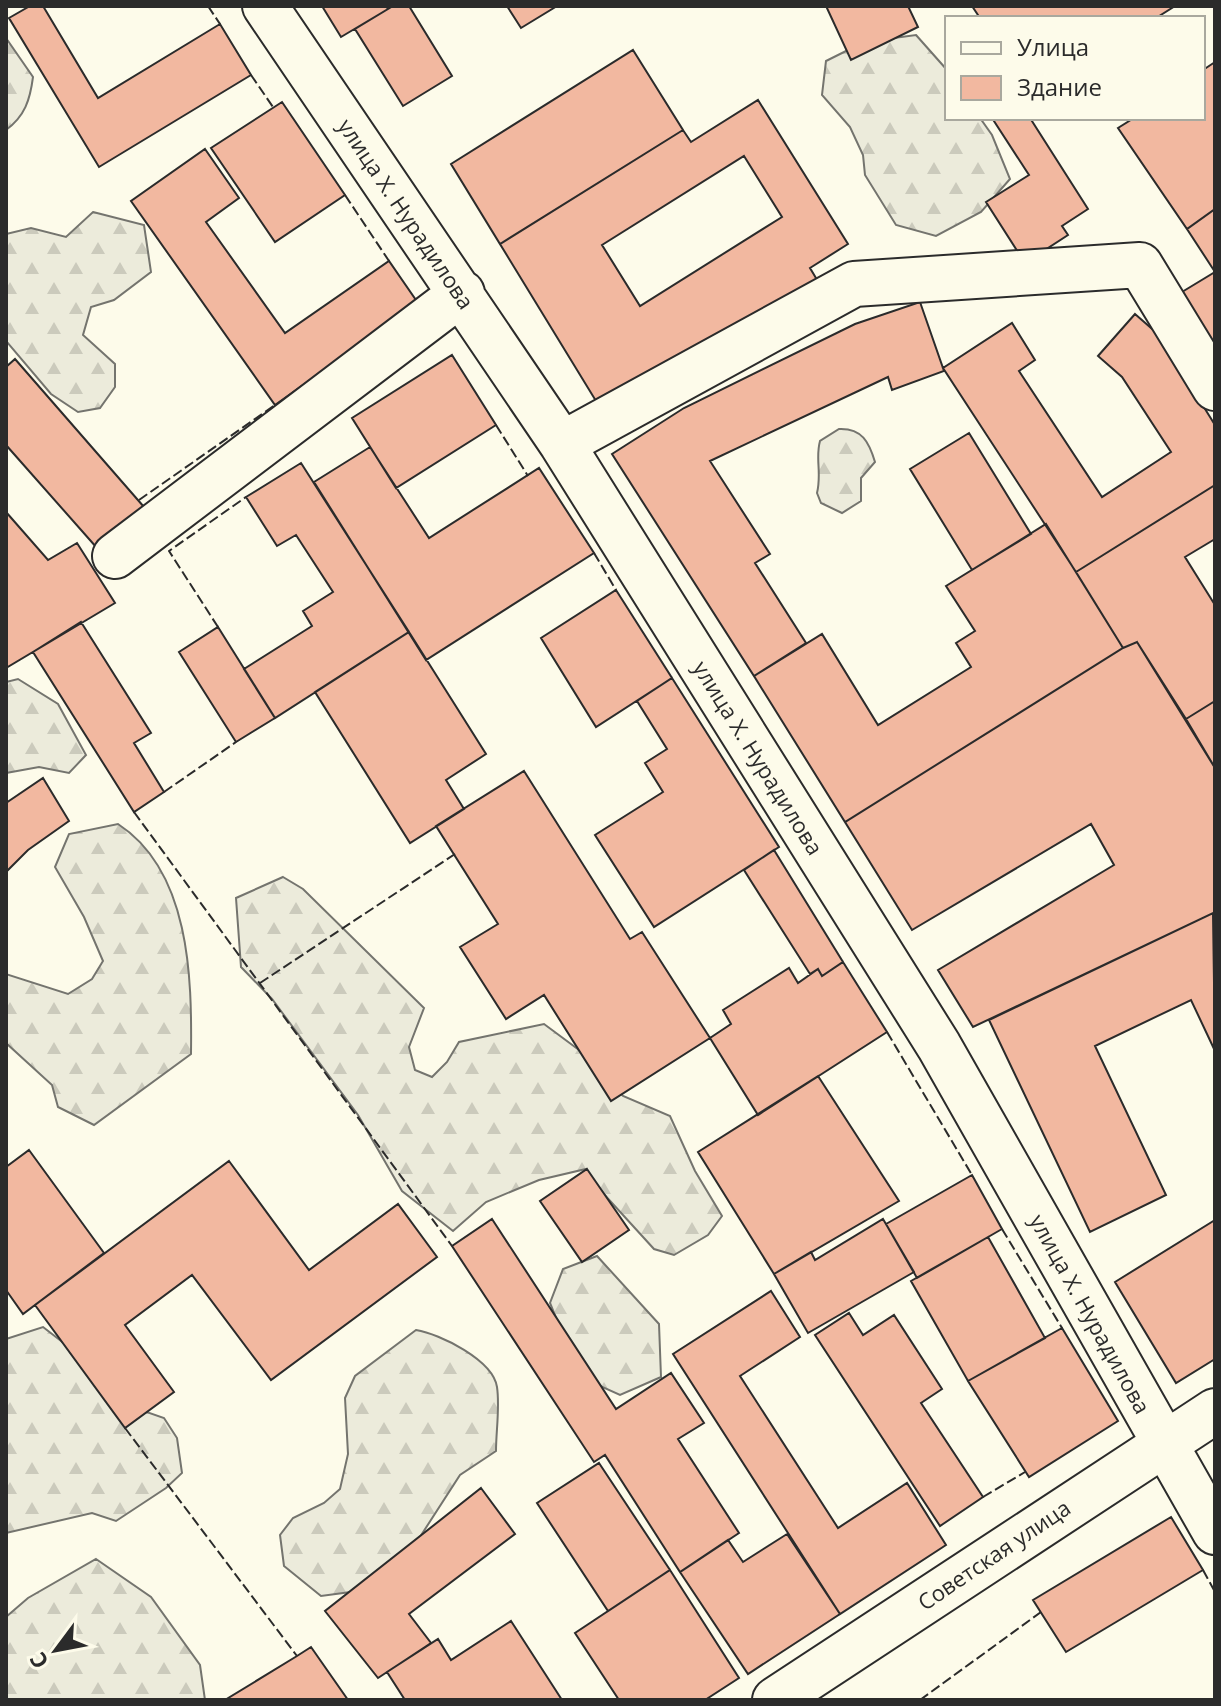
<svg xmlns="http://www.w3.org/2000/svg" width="1221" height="1706" font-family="'Open Sans',sans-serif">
  <defs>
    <pattern id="forest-firs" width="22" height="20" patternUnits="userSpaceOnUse" patternTransform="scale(2)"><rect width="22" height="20" fill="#ecebdb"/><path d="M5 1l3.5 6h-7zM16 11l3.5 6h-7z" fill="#cbcabc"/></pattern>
  </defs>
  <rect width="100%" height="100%" fill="#fdfbea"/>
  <path fill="url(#forest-firs)" stroke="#74746e" stroke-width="2" d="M916 35 947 70V118H980L992 135 1010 179 981 212 936 236 896 225 865 175 863 155 850 127 822 95 826 61 864 42Z
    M6 38 33 77C30 100 25 116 6 130Z
    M93 212 144 225 151 272 114 300 91 307 83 335 115 364V387L100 408 78 412 51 394 6 341V234L31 228 66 237Z
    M839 429C862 428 869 442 875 462L861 478V501L842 513 821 503 817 493C822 472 815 459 820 441Z
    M18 679 58 704 86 755 69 773 39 767 6 773V682Z
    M118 824C190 871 192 977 191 1054L94 1125 58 1107 52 1085 6 1043V974L68 994 92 979 103 961 84 917 55 867 69 834Z
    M283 877 303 889 424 1008 409 1047 415 1070 432 1077 447 1062 459 1042 544 1024 579 1050 623 1096 670 1116 695 1171 722 1216 708 1235 674 1255 654 1249 591 1180 586 1169 539 1180 486 1202 453 1231 402 1191 358 1115 272 999 241 967 236 898Z
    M597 1256 659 1324 661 1377 620 1395 589 1381 574 1362 550 1303 563 1269Z
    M43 1327 74 1351 132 1407 164 1418 177 1438 182 1473 166 1488 116 1521 92 1513 6 1533V1339Z
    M416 1330C440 1334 493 1360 497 1387 500 1407 496 1431 496 1451L460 1475 418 1540 358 1591 321 1596 284 1566 280 1535 293 1518 324 1503 340 1489 348 1454 345 1398 355 1376Z
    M96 1559 151 1597 200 1665 205 1700H6V1617L28 1598Z"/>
  <path fill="#f2b8a0" stroke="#2b2b2b" stroke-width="2" fill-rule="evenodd" d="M30 6H43L98 98 220 24 251 75 99 167 9 18Z
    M322 6H386L388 9 341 37Z
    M393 6H409L452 76 403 106 355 29Z
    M507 6H557L521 28Z
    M826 6H908L918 27 851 60Z
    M972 6H1175L1156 18H980Z
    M633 50 683 130 500 244 451 164Z
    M1215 62V209L1187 229 1118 128 1134 118H1203V70Z
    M758 100 848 244 810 268 819 283 596 401 500 244 683 130 691 142ZM744 156 782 217 640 306 602 245Z
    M282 102 345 195 275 242 211 148Z
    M992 118H1030L1088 209 1062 226 1068 235 1025 263 986 202 1029 175Z
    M205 149 239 198 206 222 285 333 389 261 418 303 275 405 131 201Z
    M1215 209V272L1187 229Z
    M1215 272V361L1177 295Z
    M920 302 944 371 892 390 888 377 710 461 770 554 755 563 806 643 754 676 612 454 684 408 855 324Z
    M1135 314 1159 335 1215 425V485L1076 572 943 368 1012 323 1035 360 1019 371 1102 497 1171 452 1122 377 1098 356Z
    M452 355 496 425 396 488 352 418Z
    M15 359 144 507 97 548 6 445V367Z
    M969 433 1031 534 972 570 910 469Z
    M370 447 429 538 539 468 594 553 426 660 314 482Z
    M301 463 409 632 275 718 244 669 312 626 303 611 333 592 296 535 277 546 246 497Z
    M1215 485V539L1185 557 1215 605V701L1186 719 1137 642 1123 648 1076 572Z
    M6 512 48 560 77 543 115 603 6 668Z
    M1046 524 1123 648 845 822 754 676 822 634 878 725 971 667 956 643 975 631 946 586Z
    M616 590 672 678 596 727 541 638Z
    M81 622 151 733 134 743 164 792 134 812 33 652Z
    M218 627 275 718 236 742 179 652Z
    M409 632 486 754 446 780 464 809 410 843 315 692Z
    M1137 642 1215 768V917L1213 913 973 1027 938 970 1114 865 1091 824 912 930 845 822 1123 648Z
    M672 678 779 847 654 927 595 835 663 792 645 763 667 749 637 701Z
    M1215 701V768L1186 719Z
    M524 771 630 939 642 932 710 1038 611 1101 544 995 506 1019 460 947 498 924 436 826Z
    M43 778 69 821 28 850 6 872V803Z
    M774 850 843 962 822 976 818 969 810 974 744 870Z
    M1213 913 1215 1051 1191 1000 1095 1046 1166 1195 1090 1232 989 1020Z
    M843 962 887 1032 758 1115 710 1038 731 1024 723 1010 789 968 798 983 818 969 822 976Z
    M818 1076 899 1201 774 1274 698 1152Z
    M29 1150 104 1253 23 1314 6 1290V1167Z
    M229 1161 309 1270 398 1204 437 1257 271 1380 192 1275 125 1325 174 1392 125 1428 35 1305Z
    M587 1169 629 1230 582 1262 540 1201Z
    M972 1175 1002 1229 917 1278 886 1224Z
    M492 1219 616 1409 671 1373 704 1423 678 1439 739 1533 680 1572 605 1455 594 1462 452 1246Z
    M883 1219 914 1272 808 1333 774 1274 811 1252 815 1260Z
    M1215 1220V1359L1176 1383 1115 1282Z
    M988 1237 1045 1338 968 1381 911 1281Z
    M771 1291 800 1337 740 1376 838 1528 907 1483 946 1545 840 1614 673 1354Z
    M849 1313 863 1335 894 1315 942 1389 921 1403 983 1497 940 1526 815 1335Z
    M1062 1328 1118 1421 1029 1477 968 1381Z
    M599 1463 670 1570 608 1611 537 1503Z
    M481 1488 515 1534 409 1614 431 1643 378 1678 325 1611Z
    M1171 1517 1203 1570 1066 1652 1033 1600Z
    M787 1534 840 1614 748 1674 680 1572 728 1540 743 1562Z
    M670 1570 739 1678 705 1700H619L575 1633Z
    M511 1621 562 1700H405L387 1672 438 1639 451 1660Z
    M311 1647 348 1700H225L297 1656Z"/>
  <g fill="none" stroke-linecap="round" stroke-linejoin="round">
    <g stroke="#2b2b2b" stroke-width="48">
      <path id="minor" d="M265 6 562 444 939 1046 1215 1532
        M562 444 854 284 1140 265 1215 388
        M115 556 462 293
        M775 1700 1215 1411"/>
    </g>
    <use href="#minor" stroke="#fdfbea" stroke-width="44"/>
    <path stroke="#2b2b2b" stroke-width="2" stroke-dasharray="10 4" stroke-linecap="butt" d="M208 6 220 24
      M251 75 273 107
      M345 195 389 261
      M496 425 528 476
      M139 500 275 405
      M594 553 616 590
      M218 627 169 551 246 497
      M164 792 236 742
      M134 812 452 1246
      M260 983 455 854
      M887 1032 972 1175
      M1002 1229 1062 1328
      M125 1428 297 1656
      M983 1497 1025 1472
      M1203 1570 1215 1592
      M920 1700 1041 1612"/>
  </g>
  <g text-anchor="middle" stroke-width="6" stroke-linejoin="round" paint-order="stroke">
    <g font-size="22" fill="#2b2b2b" stroke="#fdfbea">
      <text transform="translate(406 214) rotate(56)" y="8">улица Х. Нурадилова</text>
      <text transform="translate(758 758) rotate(58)" y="8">улица Х. Нурадилова</text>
      <text transform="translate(1090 1314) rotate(61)" y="8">улица Х. Нурадилова</text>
      <text transform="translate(994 1555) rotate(-34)" y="8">Советская улица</text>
    </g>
  </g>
  <rect width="1221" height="1706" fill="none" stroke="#2b2b2b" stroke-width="16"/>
  <rect x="945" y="16" width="260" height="104" fill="#fdfbea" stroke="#a9a89e" stroke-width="2"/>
  <rect x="961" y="42" width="40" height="12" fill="#fdfbea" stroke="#a9a89e" stroke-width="2"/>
  <text x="1017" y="56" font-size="24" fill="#2b2b2b">Улица</text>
  <rect x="961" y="76" width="40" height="24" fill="#f2b8a0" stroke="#a9a89e" stroke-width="2"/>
  <text x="1017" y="96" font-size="24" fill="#2b2b2b">Здание</text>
  <g transform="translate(56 1650) rotate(238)" stroke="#fdfbea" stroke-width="6" paint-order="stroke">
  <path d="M0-6L14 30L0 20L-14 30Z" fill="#2b2b2b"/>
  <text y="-12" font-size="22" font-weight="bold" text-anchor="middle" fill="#2b2b2b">С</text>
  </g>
</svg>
